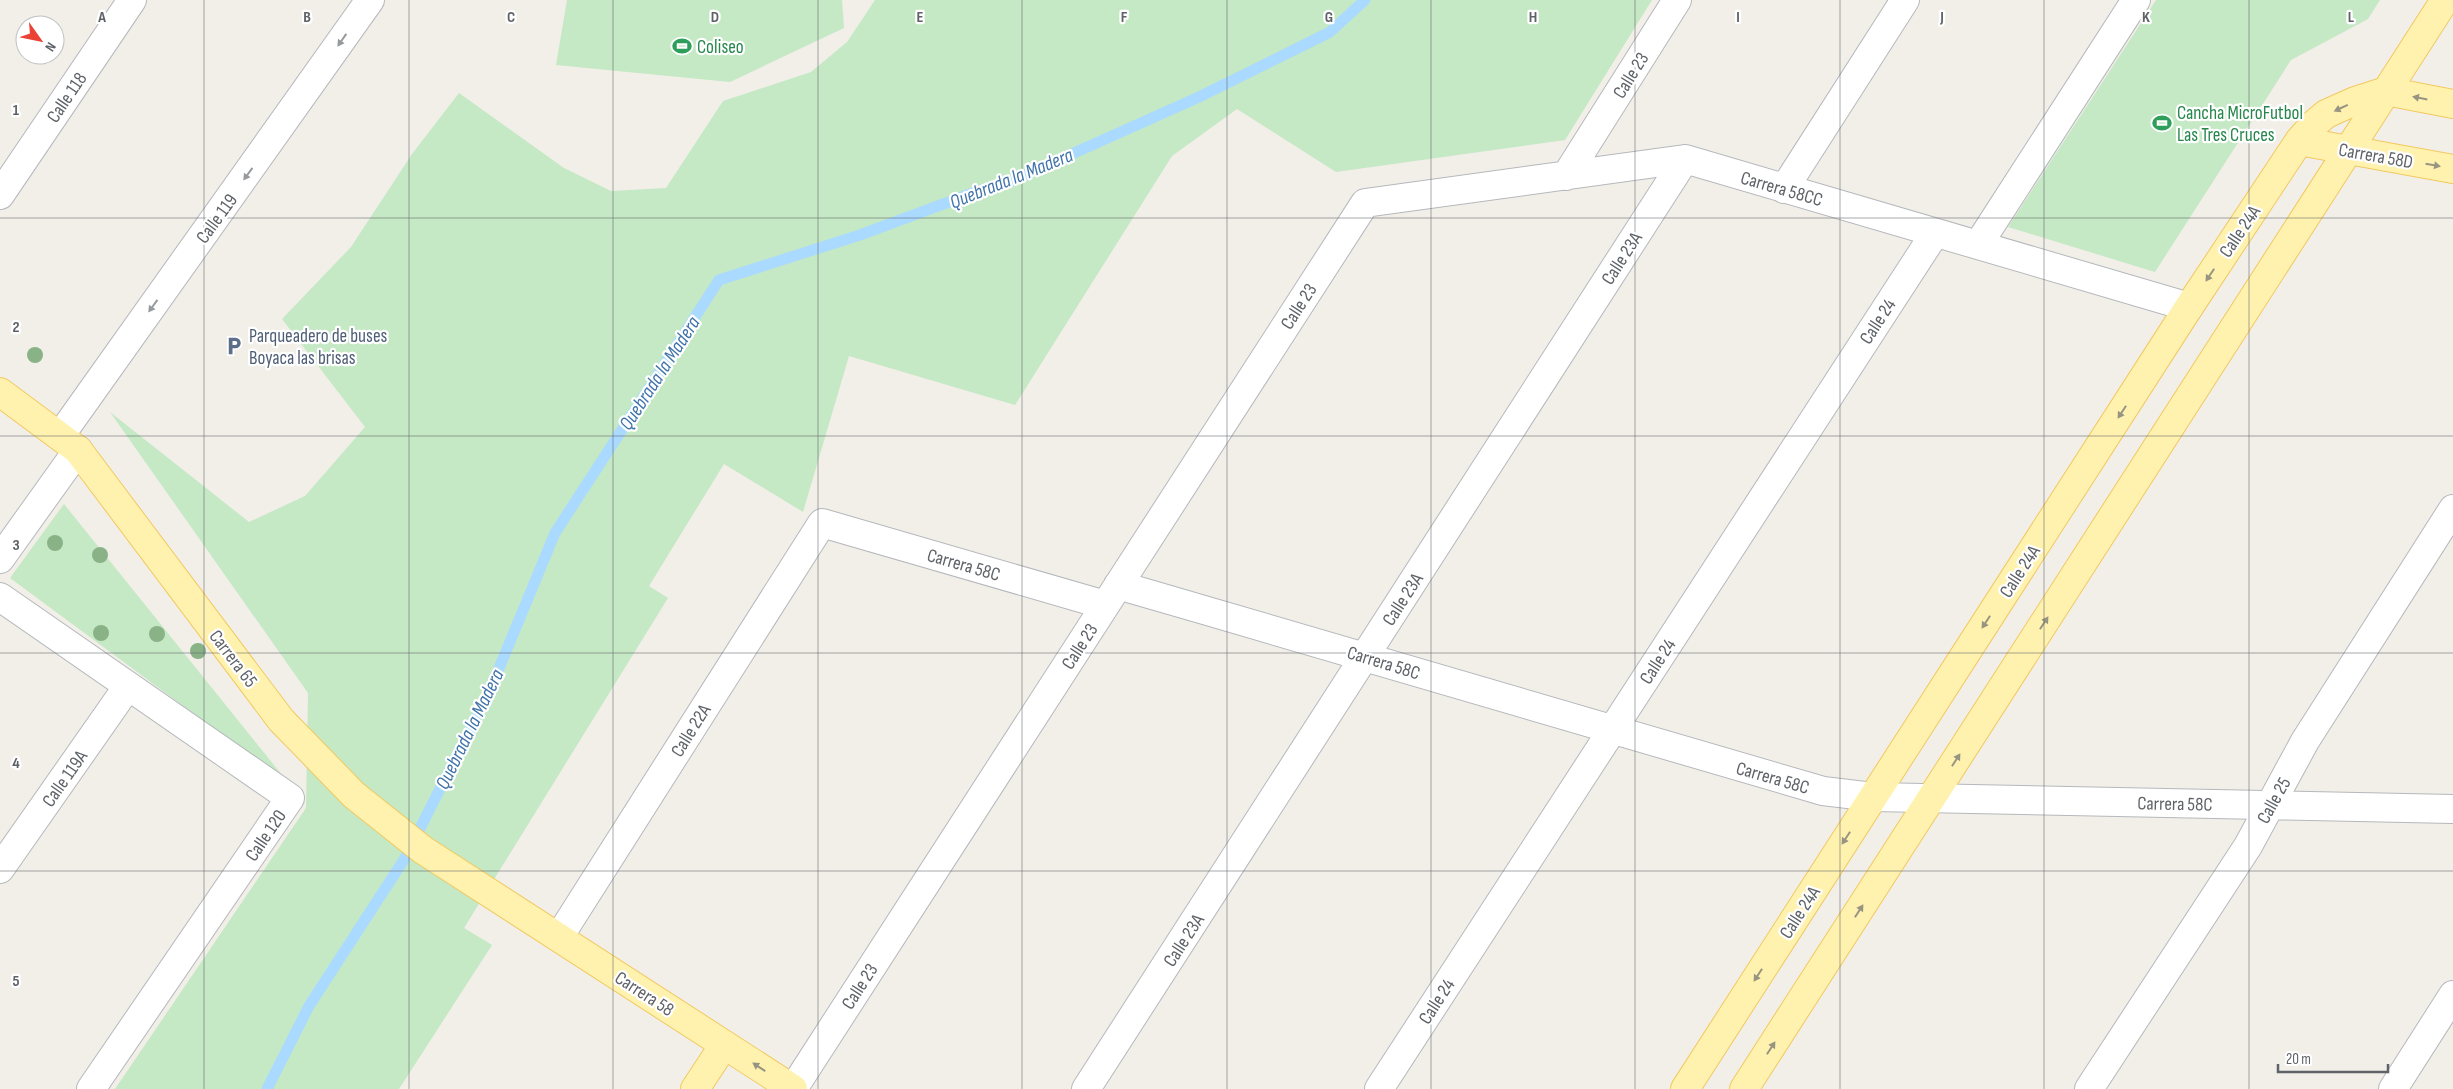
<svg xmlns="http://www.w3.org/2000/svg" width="2453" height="1089" font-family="'Sofia Sans Condensed',sans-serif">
  <rect width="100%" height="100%" fill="#f1efe8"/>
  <path fill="#c5e8c5" d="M567 0H842L844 28 730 82 556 65Z
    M875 0H1652L1565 140 1336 172 1237 109 1172 156 1015 405 849 356 803 512 724 464 649 586 668 598 464 928 492 945 399 1089H115L306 808 308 693 110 412 249 522 305 496 365 427 282 319 351 247 412 154 459 93 564 168 611 191 666 188 723 101 811 72 847 42Z
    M2156 0H2380L2368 19 2291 60 2155 272 2008 227Z
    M64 504 290 785 10 578Z"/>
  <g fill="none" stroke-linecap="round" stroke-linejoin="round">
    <path stroke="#aadaff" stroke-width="11" d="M267 1089 309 1006 405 858 490 690 555 533 719 280 860 235 981 190 1007 183 1199 97 1330 32 1365 0"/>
    <g stroke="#b5b8bc" stroke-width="30">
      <path id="minor" d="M1566 176 1677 0
        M1784 189 1905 0
        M0 195 132 0
        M1978 245 2136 0
        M60 436 370 0
        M0 559 78 450
        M1118 585C1353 653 1587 724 1823 791L1873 797 2453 809
        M0 597 290 798 91 1089
        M0 869 128 686
        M559 937 822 523 1105 605
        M793 1089 1365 203 1685 159 2189 307
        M1086 1089 1685 159
        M1379 1089 1935 233
        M2089 1089 2248 846 2305 741 2453 509
        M2393 1089 2453 995"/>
    </g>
    <g stroke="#f2c960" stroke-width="30">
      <path id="major" d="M2299 141 2453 169
        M0 392 78 450 281 720 354 795 423 850 793 1089
        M695 1089 724 1045
        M1685 1089 2189 307 2299 141 2313 125 2326 114 2355 101 2386 91 2453 104
        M1744 1089 2445 0"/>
    </g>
    <use href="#minor" stroke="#fff" stroke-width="28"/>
    <use href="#major" stroke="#fff2af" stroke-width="28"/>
  </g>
  <g fill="#89b387">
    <circle cx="35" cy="355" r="8"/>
    <circle cx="55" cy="543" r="8"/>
    <circle cx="100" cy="555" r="8"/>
    <circle cx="101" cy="633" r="8"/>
    <circle cx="157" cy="634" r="8"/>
    <circle cx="198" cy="651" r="8"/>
  </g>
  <defs><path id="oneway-solid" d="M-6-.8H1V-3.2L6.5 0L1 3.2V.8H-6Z" transform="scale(1.25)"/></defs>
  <g fill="#979a9d">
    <use href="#oneway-solid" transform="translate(342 40) rotate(125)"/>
    <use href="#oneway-solid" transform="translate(248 174) rotate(126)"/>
    <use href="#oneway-solid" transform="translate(153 306) rotate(126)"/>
  </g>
  <g fill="#979581">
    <use href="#oneway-solid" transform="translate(2420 98) rotate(-169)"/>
    <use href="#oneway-solid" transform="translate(2341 108) rotate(155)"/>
    <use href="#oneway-solid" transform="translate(2433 165) rotate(10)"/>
    <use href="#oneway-solid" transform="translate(2210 275) rotate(124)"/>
    <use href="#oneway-solid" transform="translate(2122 412) rotate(123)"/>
    <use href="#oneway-solid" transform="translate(1986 622) rotate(123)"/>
    <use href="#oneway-solid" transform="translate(2044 623) rotate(-57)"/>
    <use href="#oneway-solid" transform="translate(1956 760) rotate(-57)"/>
    <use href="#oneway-solid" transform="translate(1846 838) rotate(123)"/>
    <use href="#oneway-solid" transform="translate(1859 911) rotate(-57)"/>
    <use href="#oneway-solid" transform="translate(1758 975) rotate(123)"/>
    <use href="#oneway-solid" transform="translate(1771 1048) rotate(-57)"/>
    <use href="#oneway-solid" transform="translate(759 1067) rotate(-147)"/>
  </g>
  <path fill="none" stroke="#5f6368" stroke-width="1" stroke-opacity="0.55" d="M204 0V1089M409 0V1089M613 0V1089M818 0V1089M1022 0V1089M1227 0V1089M1431 0V1089M1635 0V1089M1840 0V1089M2044 0V1089M2249 0V1089M0 218H2453M0 436H2453M0 653H2453M0 871H2453"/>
  <defs>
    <g id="stadium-bare" transform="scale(1.5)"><path d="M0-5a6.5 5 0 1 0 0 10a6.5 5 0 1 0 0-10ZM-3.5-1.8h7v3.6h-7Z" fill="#2e9e5b" stroke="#fff" stroke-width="2.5" paint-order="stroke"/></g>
    <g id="parking-bare" transform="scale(1.5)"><path d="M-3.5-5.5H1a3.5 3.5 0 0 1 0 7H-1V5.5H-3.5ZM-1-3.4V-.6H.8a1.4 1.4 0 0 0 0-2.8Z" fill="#5c6f8a" stroke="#fff" stroke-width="2.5" paint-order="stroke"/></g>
  </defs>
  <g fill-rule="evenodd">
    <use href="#stadium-bare" x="682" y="46"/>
    <use href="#stadium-bare" x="2162" y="123"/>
    <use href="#parking-bare" x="234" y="346"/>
  </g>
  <g text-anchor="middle" stroke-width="4.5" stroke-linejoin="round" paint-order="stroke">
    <g font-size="19" fill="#27864d" stroke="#fff" text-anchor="start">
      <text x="697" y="53">Coliseo</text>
      <text x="2177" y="119">Cancha MicroFutbol<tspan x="2177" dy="22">Las Tres Cruces</tspan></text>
    </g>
    <g font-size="19" fill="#5f6368" stroke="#fff">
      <text transform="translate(1630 75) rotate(-58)" y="7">Calle 23</text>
      <text transform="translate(66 97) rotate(-56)" y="7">Calle 118</text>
      <text transform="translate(2376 155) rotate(10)" y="7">Carrera 58D</text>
      <text transform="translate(1782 188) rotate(16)" y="7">Carrera 58CC</text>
      <text transform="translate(216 218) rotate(-54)" y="7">Calle 119</text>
      <text transform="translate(2239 231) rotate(-56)" y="7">Calle 24A</text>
      <text transform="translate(1621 258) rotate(-57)" y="7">Calle 23A</text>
      <text transform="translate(1298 306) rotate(-57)" y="7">Calle 23</text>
      <text transform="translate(1877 321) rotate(-57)" y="7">Calle 24</text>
      <text transform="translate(964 564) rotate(16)" y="7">Carrera 58C</text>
      <text transform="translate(2019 571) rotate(-57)" y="7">Calle 24A</text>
      <text transform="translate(1402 599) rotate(-57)" y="7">Calle 23A</text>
      <text transform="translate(1079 646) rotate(-57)" y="7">Calle 23</text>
      <text transform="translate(234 658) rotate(53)" y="7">Carrera 65</text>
      <text transform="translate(1657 661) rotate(-57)" y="7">Calle 24</text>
      <text transform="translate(1384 662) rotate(17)" y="7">Carrera 58C</text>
      <text transform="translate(690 730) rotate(-58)" y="7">Calle 22A</text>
      <text transform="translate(1773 777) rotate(16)" y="7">Carrera 58C</text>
      <text transform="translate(64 778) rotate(-55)" y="7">Calle 119A</text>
      <text transform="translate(2273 800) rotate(-61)" y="7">Calle 25</text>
      <text transform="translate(2175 803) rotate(1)" y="7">Carrera 58C</text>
      <text transform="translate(265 835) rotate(-56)" y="7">Calle 120</text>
      <text transform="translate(1799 912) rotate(-57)" y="7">Calle 24A</text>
      <text transform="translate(1183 940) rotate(-57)" y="7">Calle 23A</text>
      <text transform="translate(859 986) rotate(-57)" y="7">Calle 23</text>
      <text transform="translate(645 993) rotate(33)" y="7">Carrera 58</text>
      <text transform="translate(1436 1001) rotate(-57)" y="7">Calle 24</text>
    </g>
    <g font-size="19" fill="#4e5e75" stroke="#fff" text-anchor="start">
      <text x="249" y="342">Parqueadero de buses<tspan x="249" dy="22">Boyaca las brisas</tspan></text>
    </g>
    <g font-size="20" font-style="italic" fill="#4174aa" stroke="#fff">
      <text transform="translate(1011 178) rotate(-22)" y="7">Quebrada la Madera</text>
      <text transform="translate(659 373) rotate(-57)" y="7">Quebrada la Madera</text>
      <text transform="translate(469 729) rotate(-64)" y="7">Quebrada la Madera</text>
    </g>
  </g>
  <g font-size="16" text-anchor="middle" font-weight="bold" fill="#5f6368" stroke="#fff" stroke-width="4.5" stroke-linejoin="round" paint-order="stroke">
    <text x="102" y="22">A</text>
    <text x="307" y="22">B</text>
    <text x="511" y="22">C</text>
    <text x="715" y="22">D</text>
    <text x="920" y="22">E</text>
    <text x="1124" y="22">F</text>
    <text x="1329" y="22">G</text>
    <text x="1533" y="22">H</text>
    <text x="1738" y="22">I</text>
    <text x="1942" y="22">J</text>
    <text x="2146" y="22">K</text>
    <text x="2351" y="22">L</text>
    <text x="16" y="115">1</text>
    <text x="16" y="332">2</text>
    <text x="16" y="550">3</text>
    <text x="16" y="768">4</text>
    <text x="16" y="986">5</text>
  </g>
  <g transform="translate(40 40) rotate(123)"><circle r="24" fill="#ffffff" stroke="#bfc1c3"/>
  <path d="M0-4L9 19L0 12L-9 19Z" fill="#ea4335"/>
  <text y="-8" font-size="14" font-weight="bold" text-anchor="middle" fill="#5f6368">N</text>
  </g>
  <path d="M2278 1064v8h110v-8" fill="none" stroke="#5f6368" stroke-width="2.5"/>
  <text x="2286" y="1064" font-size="15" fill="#5f6368" stroke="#ffffff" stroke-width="4" paint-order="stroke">20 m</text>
</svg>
